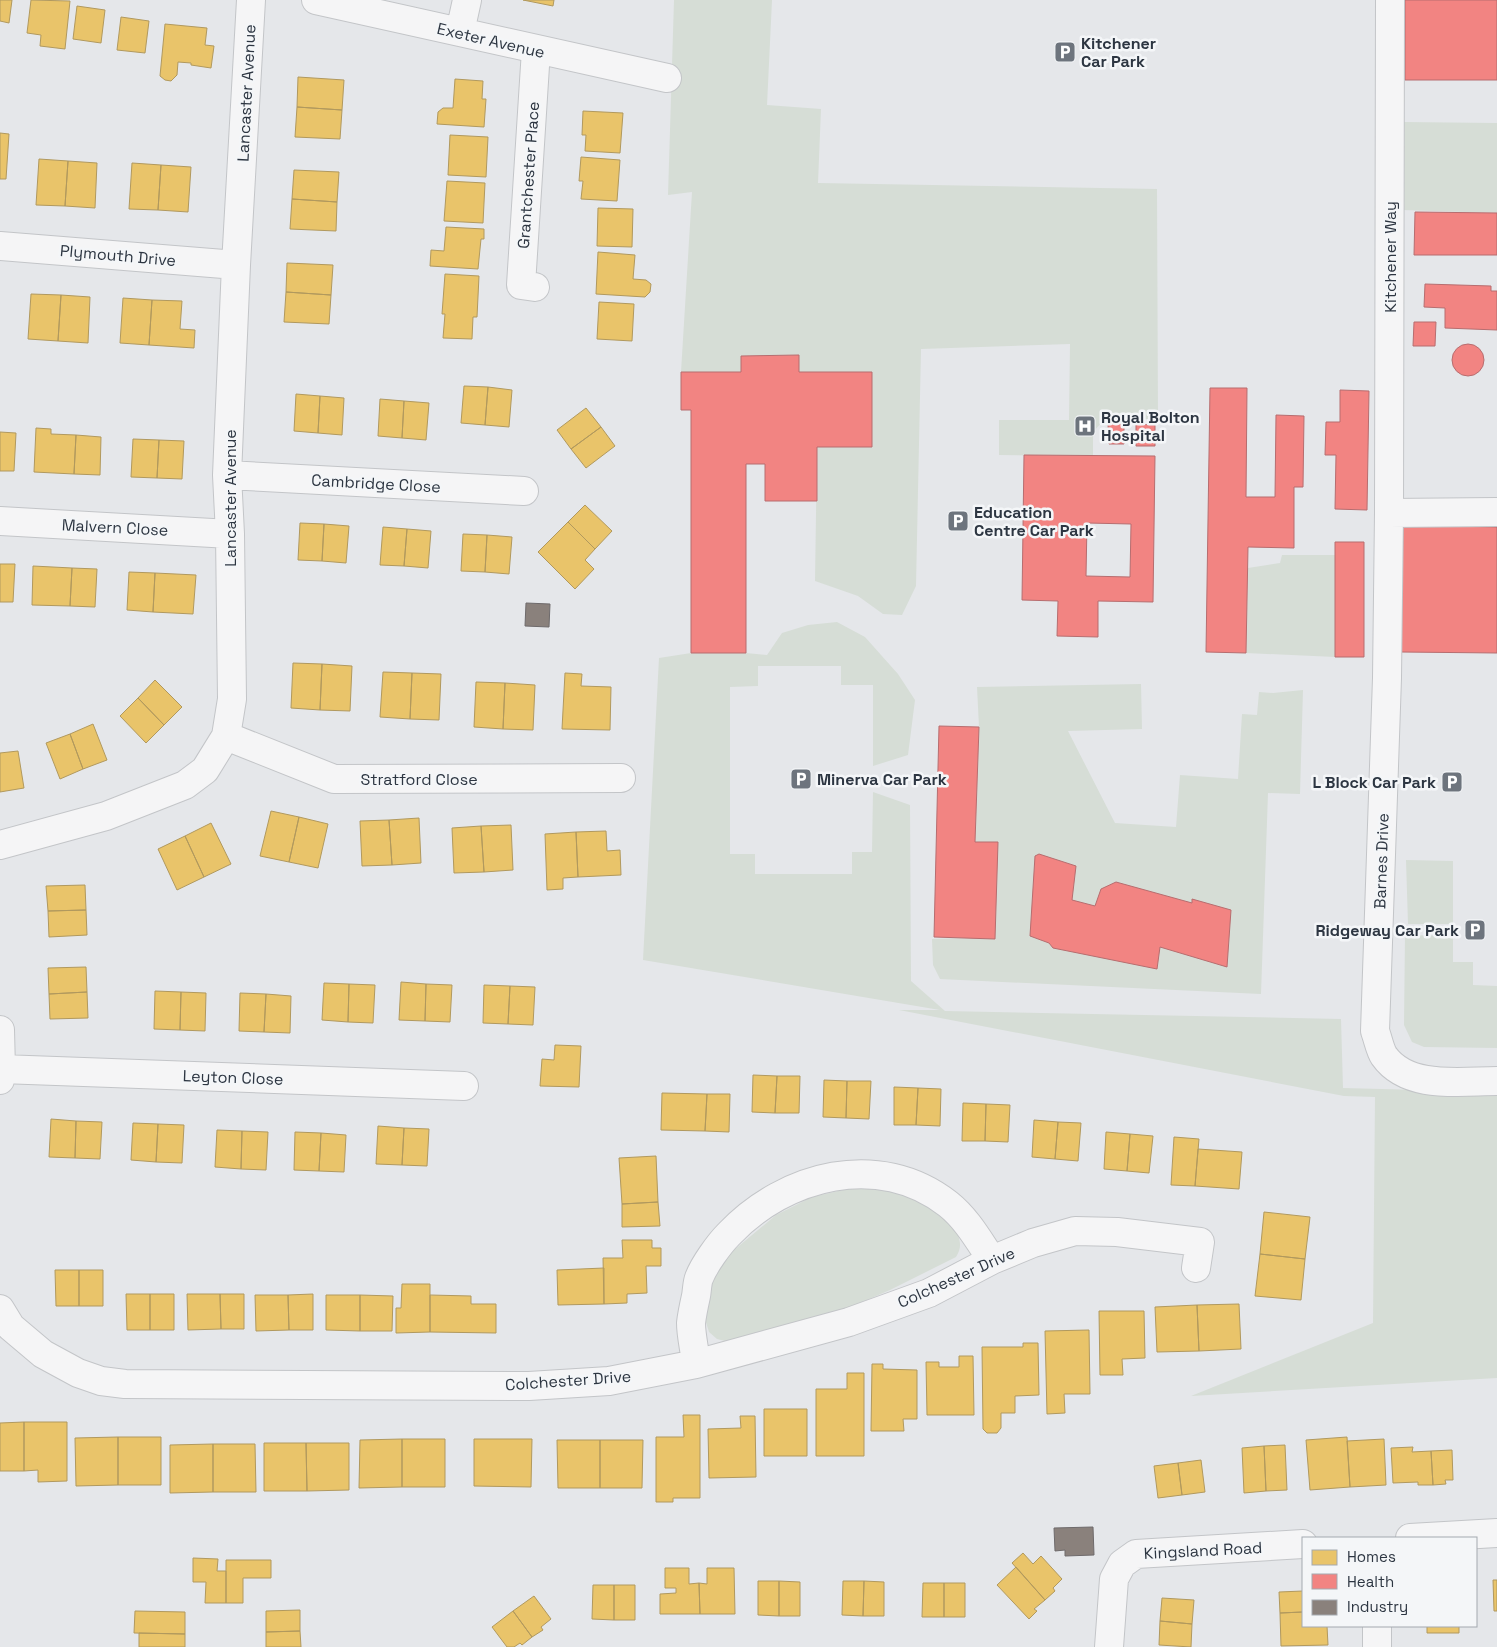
<svg xmlns="http://www.w3.org/2000/svg" width="1497" height="1647" font-family="'Space Grotesk',sans-serif">
  <rect width="100%" height="100%" fill="#e5e7ea"/>
  <path fill="#d6ddd6" d="M674 0H772L767 105 821 109 818 183 1157 189 1158 419H1105L1093 432V456L999 455V420H1069L1070 344 921 349 916 586 902 615 883 614 858 596 815 581 817 447 872 446V373L799 372V355L741 356V372H681L692 192 668 195Z
    M1403 122 1497 123V213L1402 210Z
    M1282 555H1336L1335 657 1246 653 1248 568 1280 563Z
    M837 622 865 637 898 674 915 700 908 755 873 766V685H841V666H758V686L730 687V854H755V874H852V852H872L873 792 910 805 911 981 945 1011 1341 1019 1343 1088 1497 1092V1378L1191 1396 1373 1323 1375 1097 1344 1096 899 1010H940L643 960 659 658 691 653H746L767 655 782 633 808 625Z
    M1141 684 1142 729 1068 731 1115 823 1176 827 1180 775 1238 779 1242 714 1257 715 1259 692 1273 693 1303 690 1300 794 1268 793 1261 994 940 979 933 965 932 939 993 937 997 842H975L979 727 977 687Z
    M1406 860 1453 861V924H1408Z
    M1405 935 1453 936V962H1473V985L1497 986V1048L1424 1047 1412 1042 1404 1025Z
    M876 1188C906 1193 946 1204 958 1235 961 1244 961 1249 956 1257L890 1290 846 1309 729 1342 717 1339 709 1332 704 1316 713 1276 728 1255 776 1215 812 1197 847 1189Z"/>
  <path fill="#e9c46a" stroke="#b1995e" d="M0 0H12L9 23 0 21Z
    M31 0 70 1 65 49 40 46 41 35 27 33Z
    M523 0H554L553 6Z
    M77 6 105 10 101 43 73 39Z
    M121 17 149 21 145 53 117 50Z
    M165 24 207 28 205 45 214 46 211 68 191 65V63L178 62 177 75 171 81 165 80 160 76Z
    M298 77 344 80 342 110 297 107Z
    M455 79 483 81 482 99H486L484 127 437 124 438 112 443 108H453Z
    M297 107 342 110 340 139 295 137Z
    M583 111 623 113 620 153 585 151 586 135H582Z
    M0 133 9 134 6 179H0Z
    M450 135 488 137 486 177 448 175Z
    M581 157 620 160 617 201 581 199 583 181H579Z
    M39 159 68 161 65 206 36 205Z
    M68 161 97 163 95 208 65 206Z
    M132 163 161 165 158 210 129 209Z
    M161 165 191 167 188 212 158 210Z
    M294 170 339 172 337 202 292 199Z
    M447 181 485 183 483 223 444 221Z
    M292 199 337 202 336 231 290 229Z
    M598 208 633 209 632 247 597 246Z
    M446 227 484 229V239H481L478 269 430 266 431 250 444 251Z
    M598 252 635 255 633 279 646 280 651 284 650 292 645 297 596 294Z
    M287 263 333 265 331 295 286 292Z
    M445 274 479 276 477 317H473L472 339 443 338 445 314H442Z
    M286 292 331 295 329 324 284 322Z
    M31 294 61 295 58 341 28 339Z
    M61 295 90 297 88 343 58 341Z
    M123 298 152 300 149 345 120 343Z
    M152 300 182 301 180 329 195 330 194 348 149 345Z
    M599 302 634 304 632 341 597 339Z
    M464 386 488 387 485 425 461 423Z
    M488 387 512 390 509 427 485 425Z
    M296 394 320 396 318 433 294 431Z
    M320 396 344 398 342 435 318 433Z
    M380 399 404 401 402 438 378 436Z
    M404 401 429 403 426 440 402 438Z
    M586 408 601 427 571 449 557 430Z
    M601 427 615 446 586 468 571 449Z
    M36 428 51 429V434L76 435 74 474 34 472Z
    M0 432 16 433 14 471H0Z
    M76 435 101 437 100 475 74 474Z
    M133 439 159 440 157 478 131 477Z
    M159 440 184 441 182 479 157 478Z
    M585 505 612 531 595 549 568 522Z
    M568 522 595 549 585 560 594 569 575 589 538 552Z
    M300 523 324 524 322 561 298 560Z
    M324 524 349 526 346 563 322 561Z
    M383 527 407 529 404 566 380 565Z
    M407 529 431 531 428 568 404 566Z
    M463 534 487 535 485 572 461 571Z
    M487 535 512 537 509 574 485 572Z
    M0 564H15L13 602H0Z
    M33 566 72 568 70 606 32 605Z
    M72 568 97 569 95 607 70 606Z
    M129 572 155 573 153 612 127 610Z
    M155 573 196 575 193 614 153 612Z
    M293 663 322 664 320 710 291 708Z
    M322 664 352 666 350 711 320 710Z
    M383 672 412 673 410 719 380 717Z
    M412 673 441 674 439 720 410 719Z
    M565 673 582 674 581 686 611 687 610 730 562 729Z
    M155 680 182 707 164 725 138 698Z
    M476 682 505 683 503 729 474 727Z
    M505 683 535 685 533 730 503 729Z
    M138 698 164 725 146 743 120 716Z
    M93 724 107 760 83 769 70 734Z
    M70 734 83 769 60 779 46 743Z
    M18 751 24 788 0 792V753Z
    M271 811 299 817 289 862 260 856Z
    M299 817 328 824 318 868 289 862Z
    M419 818 421 863 392 865 389 820Z
    M389 820 392 865 362 866 360 821Z
    M211 823 231 864 204 877 185 836Z
    M511 825 513 870 484 872 481 826Z
    M481 826 484 872 454 873 452 828Z
    M606 831 607 851 620 850 621 875 578 877 576 832Z
    M576 832 578 877 563 878V889L547 890 545 834Z
    M185 836 204 877 177 890 158 849Z
    M85 885 86 910 48 911 46 886Z
    M86 910 87 935 49 937 48 911Z
    M86 967 87 992 49 994 48 968Z
    M401 982 426 984 425 1021 399 1020Z
    M324 983 349 984 348 1022 322 1020Z
    M349 984 375 985 373 1023 348 1022Z
    M426 984 452 985 450 1022 425 1021Z
    M484 985 510 986 508 1024 483 1023Z
    M510 986 535 987 533 1025 508 1024Z
    M155 991 181 992 180 1030 154 1029Z
    M87 992 88 1018 50 1019 49 994Z
    M181 992 206 993 205 1031 180 1030Z
    M240 993 266 994 264 1032 239 1031Z
    M266 994 291 996 290 1033 264 1032Z
    M555 1045 581 1046 579 1087 540 1086 542 1059 554 1060Z
    M753 1075 777 1076 775 1113 752 1112Z
    M777 1076H800L799 1113H775Z
    M824 1080 847 1081 846 1118 823 1117Z
    M847 1081H871L869 1119 846 1118Z
    M894 1087 918 1088 916 1125H894Z
    M918 1088 941 1089 940 1126 916 1125Z
    M662 1093 707 1094 705 1131 661 1130Z
    M707 1094H730L729 1132 705 1131Z
    M963 1103 986 1104 985 1141H962Z
    M986 1104 1010 1105 1008 1142 985 1141Z
    M51 1119 76 1121 75 1158 49 1157Z
    M1034 1120 1058 1122 1055 1159 1032 1157Z
    M76 1121 102 1122 100 1159 75 1158Z
    M1058 1122 1081 1123 1078 1161 1055 1159Z
    M133 1123 158 1124 156 1162 131 1160Z
    M158 1124 184 1125 182 1163 156 1162Z
    M378 1126 404 1128 402 1165 376 1164Z
    M404 1128 429 1129 427 1166 402 1165Z
    M217 1130 242 1131 241 1169 215 1167Z
    M242 1131 268 1132 266 1170 241 1169Z
    M295 1132 321 1133 319 1171 294 1170Z
    M1106 1132 1130 1134 1127 1171 1104 1169Z
    M321 1133 346 1135 344 1172 319 1171Z
    M1130 1134 1153 1136 1149 1173 1127 1171Z
    M1174 1137 1199 1139 1195 1186 1171 1185Z
    M1198 1149 1242 1152 1239 1189 1195 1186Z
    M656 1156 658 1202 622 1204 619 1158Z
    M658 1202 660 1226 622 1227V1204Z
    M1264 1212 1310 1217 1305 1259 1260 1254Z
    M622 1240H652V1248H661V1266H646L647 1293 627 1294V1303L604 1304 603 1258H623Z
    M1260 1254 1305 1259 1301 1300 1255 1296Z
    M604 1268V1304L558 1305 557 1270Z
    M55 1270H79V1306H56Z
    M79 1270H103V1306H79Z
    M402 1284H430V1332L396 1333V1308H401Z
    M126 1294H150V1330H127Z
    M150 1294H174V1330H150Z
    M187 1294H220L221 1329 188 1330Z
    M220 1294H244V1329H221Z
    M313 1294V1330H289L288 1295Z
    M255 1295H288L289 1330 256 1331Z
    M326 1295H360V1331L326 1330Z
    M360 1295 393 1296 392 1331H360Z
    M430 1295 471 1296V1304H496V1333L430 1332Z
    M1239 1304 1241 1349 1199 1351 1197 1305Z
    M1197 1305 1199 1351 1157 1352 1155 1307Z
    M1099 1311H1144L1145 1358 1122 1359 1123 1375H1100Z
    M1089 1330 1090 1394H1064L1065 1413 1047 1414 1045 1331Z
    M1023 1343H1038L1039 1395 1015 1396V1413H1001V1428L997 1433H987L983 1429 982 1347H1023Z
    M959 1356H973L974 1415H927L926 1362H939V1367H959Z
    M872 1364H883V1369L917 1370V1419H903L904 1431H871Z
    M847 1373H864V1456H816V1389H847Z
    M764 1409H807V1456H764Z
    M683 1415H700V1498H673V1502H656V1437H684Z
    M740 1416H755L756 1477 709 1478 708 1429 741 1428Z
    M24 1422V1471H0V1423Z
    M24 1422H67V1481L38 1482V1470L24 1471Z
    M118 1437V1485L76 1486 75 1438Z
    M118 1437H161V1485H118Z
    M1347 1437 1350 1487 1310 1490 1306 1440Z
    M402 1439V1487L359 1488 360 1440Z
    M402 1439H445V1487H402Z
    M474 1439H532L531 1487 474 1486Z
    M1384 1439 1386 1485 1350 1487 1347 1441Z
    M557 1440H600V1488H558Z
    M600 1440H643L642 1488H600Z
    M264 1443H306L307 1491H264Z
    M306 1443H349V1490L307 1491Z
    M213 1444V1492L170 1493V1445Z
    M213 1444H255L256 1492H213Z
    M1285 1445 1287 1490 1266 1491 1264 1446Z
    M1264 1446 1266 1491 1244 1493 1242 1448Z
    M1413 1447 1412 1452 1431 1451 1433 1485H1418V1482L1393 1483 1391 1448Z
    M1452 1450 1453 1480H1445L1446 1484 1433 1485 1431 1451Z
    M1201 1460 1205 1492 1182 1495 1178 1463Z
    M1178 1463 1182 1495 1158 1498 1154 1466Z
    M1023 1553 1033 1564 1041 1556 1062 1579 1053 1588 1055 1591 1045 1600 1012 1563Z
    M193 1558 218 1559 217 1571H226V1603H205L206 1582H193Z
    M226 1560H271V1578H243V1603H226Z
    M1016 1567 1045 1600 1034 1609 1037 1611 1029 1619 997 1585Z
    M665 1568H689V1584L699 1583 700 1614H660V1594L676 1593V1588H665Z
    M707 1568H734L735 1614H700L699 1583 707 1584Z
    M1493 1580H1497V1611H1494Z
    M758 1581H779V1616L758 1615Z
    M779 1581 800 1582V1616H779Z
    M843 1581H864L863 1616 842 1615Z
    M864 1581 884 1582V1616H863Z
    M923 1583H944V1617H922Z
    M944 1583H965V1617H944Z
    M593 1585H614V1620L592 1619Z
    M614 1585H635V1620H614Z
    M1303 1591V1612L1280 1613 1279 1592Z
    M534 1596 551 1619 541 1627 543 1630 532 1637 513 1611Z
    M1162 1598 1194 1600 1192 1624 1160 1621Z
    M300 1610V1631L266 1632V1611Z
    M135 1611 185 1612V1634L134 1633Z
    M513 1611 532 1637 522 1645 520 1643 514 1647H507L492 1627Z
    M1303 1612V1626H1327L1328 1645 1281 1646 1280 1613Z
    M1160 1621 1192 1624 1191 1647 1159 1645Z
    M1427 1626H1459V1633H1427Z
    M300 1631 301 1647H266V1632Z
    M139 1633 185 1634V1647H139Z"/>
  <path fill="#f28482" stroke="#b76d6f" fill-rule="evenodd" d="M1405 0H1497V80H1405Z
    M1415 212 1497 213V255H1414Z
    M1425 284 1491 286V291H1497V330L1445 328V308L1424 307Z
    M1414 322H1436L1435 346H1413Z
    M1452 360a16 16 0 1 1 32 0a16 16 0 1 1-32 0Z
    M799 355V372H872V447H817V501H765V464H746V653H691V410H681V372H741V356Z
    M1210 388H1247L1246 497H1275L1276 415 1304 416 1303 487H1294V548L1248 547 1246 653 1206 652Z
    M1340 390 1369 391 1367 510 1335 509 1336 455H1325L1326 422H1340Z
    M1108 424H1124V444H1109Z
    M1136 424 1155 425V446H1136Z
    M1024 455 1155 456 1153 602 1098 601V637L1057 636 1058 601 1022 600ZM1087 523 1131 524 1130 577 1086 576Z
    M1403 525 1497 527V653L1401 652Z
    M1335 542H1364V657H1335Z
    M939 726 979 727 975 842H998L995 939 934 937Z
    M1039 854 1076 866 1072 900 1095 906 1101 889 1116 882 1192 903V899L1231 910 1227 967 1160 947 1157 969 1053 948 1049 943 1030 936 1035 856Z"/>
  <path fill="#8a817c" stroke="#6e6a6b" d="M526 603 550 604 549 627 525 626Z
    M1093 1527 1094 1555 1065 1556V1550L1055 1551 1054 1528Z"/>
  <g fill="none" stroke-linecap="round" stroke-linejoin="round">
    <g stroke="#c3c5c8" stroke-width="30">
      <path id="minor" d="M316 0 667 78
        M1390 0 1389 513 1387 678 1375 1031C1378 1039 1380 1050 1384 1056 1408 1090 1461 1081 1497 1081
        M460 32 467 0
        M0 246 236 265
        M535 287 521 285 536 50
        M227 475 524 491
        M1389 513 1497 512
        M0 521 230 534
        M226 736 334 779 621 778
        M0 845 106 816 185 785 205 770 226 736 232 699 230 534 227 475 236 265 251 0
        M0 1030 1 1069 0 1080
        M1 1069 464 1086
        M0 1309 11 1327 43 1354 78 1373 101 1381 125 1384 529 1386 609 1381 696 1364 849 1322 929 1293 992 1260 1033 1243 1075 1231 1117 1232 1200 1242 1196 1268
        M696 1364C695 1351 691 1336 691 1323 692 1314 694 1305 696 1296 697 1291 697 1283 699 1278 704 1265 719 1244 729 1234 785 1175 879 1150 948 1204 967 1219 979 1241 992 1260
        M1410 1538 1497 1533
        M1377 1626V1647
        M1109 1647 1114 1579 1122 1564 1136 1554 1303 1544"/>
    </g>
    <use href="#minor" stroke="#f5f5f6" stroke-width="28"/>
  </g>
  <defs>
    <g id="parking-square" transform="scale(1.125)"><rect x="-9" y="-9" width="18" height="18" rx="4" fill="#6d747d" stroke="#f4f6f8"/><path d="M-3.5-5.5H1a3.5 3.5 0 0 1 0 7H-1V5.5H-3.5ZM-1-3.4V-.6H.8a1.4 1.4 0 0 0 0-2.8Z" fill="#fff"/></g>
    <g id="hospital-square" transform="scale(1.125)"><rect x="-9" y="-9" width="18" height="18" rx="4" fill="#6d747d" stroke="#f4f6f8"/><path d="M-5-5h3v3.5h4V-5h3V5h-3V1.5h-4V5h-3Z" fill="#fff"/></g>
  </defs>
  <g fill-rule="evenodd">
    <use href="#parking-square" x="1065" y="52"/>
    <use href="#hospital-square" x="1085" y="426"/>
    <use href="#parking-square" x="958" y="521"/>
    <use href="#parking-square" x="801" y="779"/>
    <use href="#parking-square" x="1452" y="782"/>
    <use href="#parking-square" x="1475" y="930"/>
  </g>
  <g text-anchor="middle" stroke-width="5" stroke-linejoin="round" paint-order="stroke">
    <g font-size="16" fill="#2d3642" stroke="#f4f6f8">
      <text transform="translate(491 40) rotate(13)" y="6">Exeter Avenue</text>
      <text transform="translate(246 93) rotate(-87)" y="6">Lancaster Avenue</text>
      <text transform="translate(528 175) rotate(-86)" y="6">Grantchester Place</text>
      <text transform="translate(118 255) rotate(5)" y="6">Plymouth Drive</text>
      <text transform="translate(1390 257) rotate(-90)" y="6">Kitchener Way</text>
      <text transform="translate(376 483) rotate(3)" y="6">Cambridge Close</text>
      <text transform="translate(230 498) rotate(-90)" y="6">Lancaster Avenue</text>
      <text transform="translate(115 527) rotate(3)" y="6">Malvern Close</text>
      <text x="419" y="785">Stratford Close</text>
      <text transform="translate(1381 861) rotate(-88)" y="6">Barnes Drive</text>
      <text transform="translate(233 1077) rotate(2)" y="6">Leyton Close</text>
      <text transform="translate(956 1277) rotate(-24)" y="6">Colchester Drive</text>
      <text transform="translate(568 1380) rotate(-4)" y="6">Colchester Drive</text>
      <text transform="translate(1203 1550) rotate(-3)" y="6">Kingsland Road</text>
    </g>
    <g font-size="16" font-weight="bold" fill="#2d3642" stroke="#f4f6f8" text-anchor="start">
      <text x="1081" y="49">Kitchener<tspan x="1081" dy="18">Car Park</tspan></text>
      <text x="1101" y="423">Royal Bolton<tspan x="1101" dy="18">Hospital</tspan></text>
      <text x="974" y="518">Education<tspan x="974" dy="18">Centre Car Park</tspan></text>
      <text x="817" y="785">Minerva Car Park</text>
      <text x="1436" y="788" text-anchor="end">L Block Car Park</text>
      <text x="1459" y="936" text-anchor="end">Ridgeway Car Park</text>
    </g>
  </g>
  <rect x="1302" y="1537" width="175" height="90" fill="#f4f6f8" stroke="#a4a9af"/>
  <rect x="1312" y="1550" width="25" height="15" fill="#e9c46a" stroke="#a4a9af"/>
  <text x="1347" y="1562" font-size="15" fill="#2d3642">Homes</text>
  <rect x="1312" y="1574" width="25" height="15" fill="#f28482" stroke="#a4a9af"/>
  <text x="1347" y="1587" font-size="15" fill="#2d3642">Health</text>
  <rect x="1312" y="1600" width="25" height="15" fill="#8a817c" stroke="#a4a9af"/>
  <text x="1347" y="1612" font-size="15" fill="#2d3642">Industry</text>
</svg>
